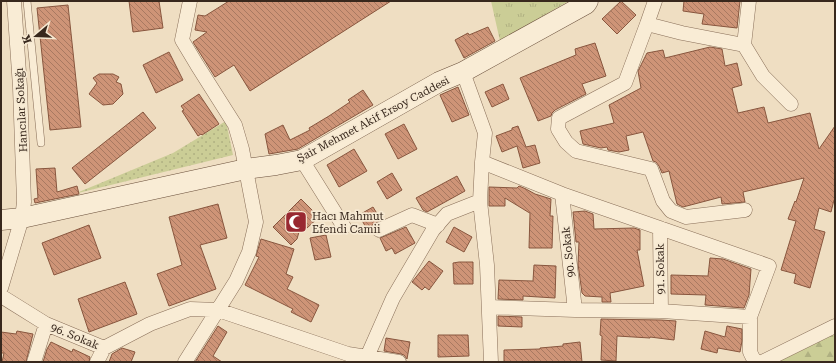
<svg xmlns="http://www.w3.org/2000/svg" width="836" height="363" font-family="'Roboto Serif',serif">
  <defs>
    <pattern id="grass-tufts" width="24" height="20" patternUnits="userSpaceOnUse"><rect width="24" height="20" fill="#cbcd96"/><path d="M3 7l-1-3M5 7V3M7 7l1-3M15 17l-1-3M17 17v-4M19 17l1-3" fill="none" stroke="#afb081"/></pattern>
    <pattern id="forest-firs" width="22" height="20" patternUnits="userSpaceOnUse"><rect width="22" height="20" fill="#cbcd96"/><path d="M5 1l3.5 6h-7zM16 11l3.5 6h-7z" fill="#afb081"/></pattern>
    <pattern id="park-dots" width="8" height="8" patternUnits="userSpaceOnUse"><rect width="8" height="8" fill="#cbcd96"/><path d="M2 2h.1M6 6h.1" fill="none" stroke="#afb081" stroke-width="1.8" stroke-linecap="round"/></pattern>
    <pattern id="building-back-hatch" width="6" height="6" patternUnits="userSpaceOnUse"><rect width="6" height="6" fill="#ce9477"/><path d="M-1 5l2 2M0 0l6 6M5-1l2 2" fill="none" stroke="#a87961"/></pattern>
  </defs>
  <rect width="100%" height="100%" fill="#efdec2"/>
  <path fill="url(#grass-tufts)" d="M491 1H569L500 41Z"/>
  <path fill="url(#forest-firs)" d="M835 322V362H774Z"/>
  <path fill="url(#park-dots)" d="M226 121 233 155 74 194 173 153Z"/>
  <path fill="url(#building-back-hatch)" stroke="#88563e" d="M129 1H159L163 28 133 32Z
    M229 1H391L250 91 234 65 215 77 193 42 207 32 195 30 198 15 205 16Z
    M621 1 636 15 617 34 602 19Z
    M684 1H740L737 28 702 24 704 14 683 11Z
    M68 5 81 127 50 130 37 8Z
    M488 27 495 41 464 58 455 40 468 33 469 35Z
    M595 43 606 76 582 84 586 94 555 110 552 113 551 116 538 121 520 78 576 55 575 49Z
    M710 47 722 49 725 66 737 63 742 85 732 88 738 113 764 107 768 123 810 113 819 149 835 126V200H834L831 212 819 208 814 229 825 232 810 288 794 283 796 274 781 270 796 221 788 219 795 201 796 202 804 178 743 192 745 202 722 204 721 197 683 207 677 204 669 171 662 173 659 166 656 162 653 161 643 132 626 136 629 150 619 152 608 150 607 147 601 148 583 144 580 131 614 123 609 105 641 88 638 71 647 53 663 50 665 58Z
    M169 52 183 80 156 93 143 65Z
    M99 74H113L119 77 116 82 121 84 123 94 113 104 103 105 89 94 97 83 93 78Z
    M503 84 509 99 492 107 485 92Z
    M458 87 469 115 452 122 440 95Z
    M363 90 373 105 298 149 269 154 265 134 283 125 290 140 310 130 309 128 329 116 350 102 348 100Z
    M199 94 219 124 202 135 201 134 198 136 182 111 184 110 181 106Z
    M143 112 156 128 85 184 72 168Z
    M404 124 417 149 398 159 385 134Z
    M518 126 526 147 535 145 540 163 523 168 517 146 502 152 496 136 512 130V128Z
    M354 149 367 171 339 187 327 165Z
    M55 168 57 192 77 186 79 194 40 202 35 203 34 199 38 198 36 169Z
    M392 173 402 190 387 199 377 182Z
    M457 176 465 191 427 212 423 210 416 198Z
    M519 186 526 189 535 194 551 199 550 216H553L552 248H529L530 213 528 212 505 198V206H489V187L517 188Z
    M301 199 319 217 307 228 304 214 297 239 291 245 273 227Z
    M218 204 227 238 200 245 216 289 169 306 157 274 182 265 169 217Z
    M373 207 381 220 372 225 371 229V232L369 233 359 215Z
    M585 211 593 214 594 229 634 228 640 230V250H637L644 286 610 293 611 302H602V297L585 296 582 293 578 264 579 242H576L573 212Z
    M89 225 101 258 54 275 42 243Z
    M406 227 415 243 395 254 392 248 386 251 380 238Z
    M454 227 472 237 464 252 446 242Z
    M326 235 331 257 315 260 310 238Z
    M261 239 294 249 286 274 293 277 287 289 319 305 311 322 291 312 293 309 245 285 259 257 256 256Z
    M710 258 723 259 751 269 749 295 744 308 705 305 706 295 671 294V275L708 276Z
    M429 261 443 271 429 290 425 287 422 290 412 282Z
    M459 262H473V284H454L453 263Z
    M534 265 556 266 555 298 523 296V300L498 299 499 280 533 281Z
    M125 282 137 314 89 332 78 299Z
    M498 316 522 317V327L498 326Z
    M601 319 661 320 676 321 674 340 650 337V338L617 336 616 361 601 360 602 336 600 335Z
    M218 326 227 332 213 356 222 362H195Z
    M727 326 742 329V341L740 352 718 348 717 353 701 349 705 331 725 337Z
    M17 331 33 334 26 362H2L4 353H1V332L16 334Z
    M438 335H468L469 356 438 357Z
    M386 338 410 342 407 359 404 355 401 354 384 351Z
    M51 342 72 352 73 349 90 357 89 362H43L47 349Z
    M580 342 582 362H504V350L540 349V348L563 346V344Z
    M122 348 135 352 131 362H109L112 354Z"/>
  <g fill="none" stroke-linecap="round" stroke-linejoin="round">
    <g stroke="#896f59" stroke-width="8">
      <path id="lane" d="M27 1 41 143"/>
    </g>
    <g stroke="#896f59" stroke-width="15">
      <path id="street" d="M655 1 647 24 625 83 559 118 558 129 566 142 576 151 651 169 663 201 671 211 686 217 745 210
        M647 24 682 33 744 45 763 76 791 104
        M744 45 749 1
        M463 72 485 133 482 162 562 194 769 266 750 317V352L755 362
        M302 160 344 227
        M482 162 480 201 487 265 491 362
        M562 194 575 310
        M660 228 661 311
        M379 230 412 215 438 225
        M1 288 22 218 24 202 20 87 14 1
        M1 296 46 324 34 362
        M489 307 575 310 661 311 750 317
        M46 324 104 348
        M367 357 393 298 433 230 447 214 480 201
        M97 362 104 348 150 324 190 309 218 310 348 354 399 362
        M185 362 236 281 249 252 256 222 242 149 235 125 197 65 182 40 190 1
        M762 362 835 326"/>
    </g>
    <g stroke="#6b503c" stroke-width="21">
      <path id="secondary" d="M1 220 22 218 246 169 276 165 302 160 439 82 463 72 586 4 588 1"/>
    </g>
    <use href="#lane" stroke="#f9ecd5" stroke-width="7"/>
    <use href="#street" stroke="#f9ecd5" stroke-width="14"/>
    <use href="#secondary" stroke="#f9ecd5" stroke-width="20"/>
  </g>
  <defs>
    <g id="mosque-square" transform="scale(1.15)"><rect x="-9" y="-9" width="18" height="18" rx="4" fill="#992831" stroke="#f6e9d2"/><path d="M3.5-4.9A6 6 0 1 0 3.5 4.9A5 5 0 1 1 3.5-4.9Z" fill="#fff"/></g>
  </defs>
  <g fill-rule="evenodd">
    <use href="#mosque-square" x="296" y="222"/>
  </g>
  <g text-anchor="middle" stroke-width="3.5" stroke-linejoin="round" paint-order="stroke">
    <g font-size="11" fill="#38281d" stroke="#f6e9d2">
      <text transform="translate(21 110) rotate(-93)" y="4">Hancılar Sokağı</text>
      <text transform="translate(373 119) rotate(-28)" y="4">Şair Mehmet Akif Ersoy Caddesi</text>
      <text transform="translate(568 252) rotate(-96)" y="4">90. Sokak</text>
      <text transform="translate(660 269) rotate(-91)" y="4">91. Sokak</text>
      <text transform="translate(75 336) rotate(22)" y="4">96. Sokak</text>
    </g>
    <g font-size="11" fill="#38281d" stroke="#f6e9d2" text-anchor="start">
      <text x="312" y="220">Hacı Mahmut<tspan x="312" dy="13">Efendi Camii</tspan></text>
    </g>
  </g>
  <rect width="836" height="363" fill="none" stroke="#38281d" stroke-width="4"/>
  <g transform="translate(36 36) rotate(251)" stroke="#f6e9d2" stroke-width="3" paint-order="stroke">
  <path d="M0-3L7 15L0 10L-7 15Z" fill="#38281d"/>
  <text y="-6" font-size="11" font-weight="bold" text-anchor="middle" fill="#38281d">K</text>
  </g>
</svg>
